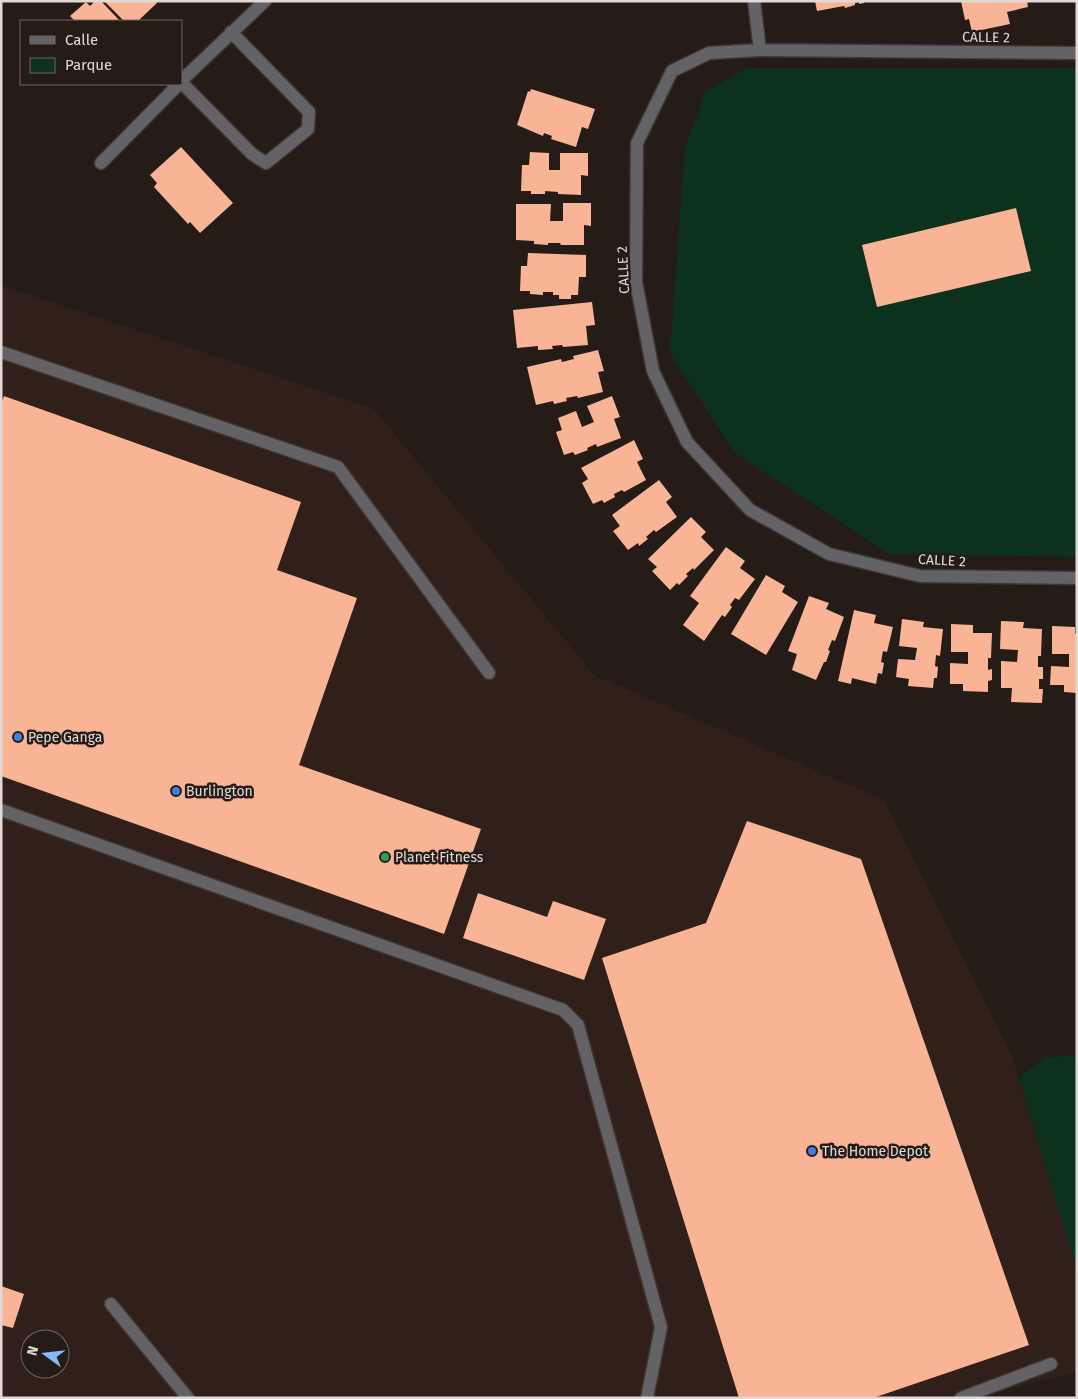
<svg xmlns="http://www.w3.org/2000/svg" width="1078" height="1399" font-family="'Fira Sans',sans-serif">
  <rect width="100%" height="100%" fill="#251b17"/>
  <path fill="#302019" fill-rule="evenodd" d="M1 285 374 409 594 675 884 800 1012 1056 1077 1270V1372L976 1398H1ZM30 1339H60V1369H30Z"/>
  <path fill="#0c321d" d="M747 68H1077V557L889 554 735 453 670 353 685 148 705 92Z
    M1070 1056 1077 1058V1270L1019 1078 1046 1057Z"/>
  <path fill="#f9b495" d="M95 1H101L120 21H75L70 16 86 2 90 6Z
    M104 1H155L157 3 138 21H124Z
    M815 1H864V3L859 4V2L855 3V5L845 8 844 6 817 11Z
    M961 1H1027L1028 7 1007 12 1010 24 972 32 969 19 965 20Z
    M531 89 595 109 588 129 582 127 576 147 551 139 552 136 544 133 543 136 517 125 528 91 530 92Z
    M181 147 233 203 200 233 190 222 188 224 154 187 157 183 150 175Z
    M530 152 549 153V170H560V153H588V176L581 175V195L558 194V192L545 191V194H531V191H521L522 165H529Z
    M563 203H591V226L584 225V245H561L560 243H548V245L534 244V241L516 240V204H551L550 221H563Z
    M1016 208 1031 271 877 307 862 245Z
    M528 253 586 255V277H579L578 295H571V299H559V295H553V292H543V295L530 294V291H520L521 266H527Z
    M592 302 595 325 586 326 588 345 563 347 562 345 552 346 553 349 538 350V346L517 348 513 310Z
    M598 350 604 371 598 372 603 392 578 398 577 396 566 398 567 401 554 404 553 401 536 405 527 367 561 359 562 362 574 359 573 356Z
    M4 396 301 502 277 570 357 598 299 765 481 829 444 934 1 776V404Z
    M612 396 620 417 614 419 621 438 597 447 596 444 587 448 588 450 575 455 573 452 564 455 556 432 562 430 558 418 576 411 582 427 594 422 587 406Z
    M634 440 643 459 637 462 646 480 624 492 622 490 614 494 615 497 604 503 602 500 593 504 582 483 588 479 581 468Z
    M659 480 672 497 666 502 677 517 656 532 654 530 646 537 648 539 639 546 638 543 628 550 613 531 620 526 612 515Z
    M691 517 706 532 701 537 714 550 694 570 693 568 686 574 688 576 679 585 677 583 670 590 652 571 657 567 648 559Z
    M726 547 745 561 740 568 755 579 739 600 735 598 730 605 732 607 725 617 722 615 704 641 683 625 699 603 690 596Z
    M766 575 785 586 782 592 798 602 766 655 731 634Z
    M809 596 829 603 826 609 844 617 835 641 832 640 828 650 830 651 826 662H824L816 680 792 670 797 654 788 651Z
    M854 610 876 615 874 623 893 627 887 652 883 651 881 662 884 663 882 674 878 673 876 684 852 678 851 684 838 681Z
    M902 619 924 622 923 627 943 629 940 656 936 655 935 666 938 667 937 678H934L933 688 908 686 909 679 896 677 898 659 915 660 917 648 899 646Z
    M1001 621 1024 622 1023 628 1042 629 1041 656H1038V667H1043V679H1039V689H1043L1042 703 1011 702 1012 688H1001V661L1017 662 1018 650 1000 649Z
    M951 624 973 625V633H992L991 658H988V670L992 669V680L988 681V692L963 691V684H950V663L968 664V652H951Z
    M1052 626 1075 627V634H1077V693L1064 692V685H1050L1051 666 1069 667V654H1052Z
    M747 821 861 859 1029 1345 873 1398H739L602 958 706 923Z
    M478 893 547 917 553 901 606 919 584 980 463 938Z
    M1 1286 24 1294 13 1328 1 1325Z"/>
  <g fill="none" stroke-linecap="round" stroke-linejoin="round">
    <g stroke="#3f3632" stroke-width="15">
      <path id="minor" d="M754 1 760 50
        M1077 53 760 50 709 53 672 71 637 143 636 282 653 371 687 442 750 510 829 554 920 576 1077 578
        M181 81 265 1
        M181 82 252 154 266 163 308 129 309 112 231 32
        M101 163 179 84
        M1 352 338 467 489 673
        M1 810 563 1010 578 1025 661 1327 647 1398
        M111 1304 188 1398
        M961 1398 1051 1364"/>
    </g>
    <use href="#minor" stroke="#626267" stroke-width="12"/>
  </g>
  <g fill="#3f7fe0" stroke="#251b17" stroke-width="2">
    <circle cx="18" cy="737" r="5"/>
    <circle cx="176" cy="791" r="5"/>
    <circle cx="812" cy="1151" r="5"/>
  </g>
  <circle fill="#2e9e5b" stroke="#251b17" stroke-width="2" cx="385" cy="857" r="5"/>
  <g text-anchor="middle" stroke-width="5" stroke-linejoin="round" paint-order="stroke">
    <g font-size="14" fill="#e0d9d6" stroke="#251b17">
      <text transform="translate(986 37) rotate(1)" y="5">CALLE 2</text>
      <text transform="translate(623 270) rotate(-93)" y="5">CALLE 2</text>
      <text transform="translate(942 560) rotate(3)" y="5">CALLE 2</text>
    </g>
    <g font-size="14" fill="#e0d9d6" stroke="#251b17" text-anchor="start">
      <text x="28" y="742">Pepe Ganga</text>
      <text x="186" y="796">Burlington</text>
      <text x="395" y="862">Planet Fitness</text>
      <text x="822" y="1156">The Home Depot</text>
    </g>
  </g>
  <rect width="1078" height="1399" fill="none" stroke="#e0d9d6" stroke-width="5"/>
  <rect x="20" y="20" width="162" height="65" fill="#251b17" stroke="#706763"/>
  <rect x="30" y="36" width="25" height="8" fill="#626267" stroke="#706763"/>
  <text x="65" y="45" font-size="15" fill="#e0d9d6">Calle</text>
  <rect x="30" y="58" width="25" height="15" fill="#0c321d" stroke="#706763"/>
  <text x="65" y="70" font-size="15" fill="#e0d9d6">Parque</text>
  <g transform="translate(45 1354) rotate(285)"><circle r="24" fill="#251b17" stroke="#706763"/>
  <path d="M0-4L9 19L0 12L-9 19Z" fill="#82bcfa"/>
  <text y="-8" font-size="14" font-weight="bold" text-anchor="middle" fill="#e0d9d6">N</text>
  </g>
</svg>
